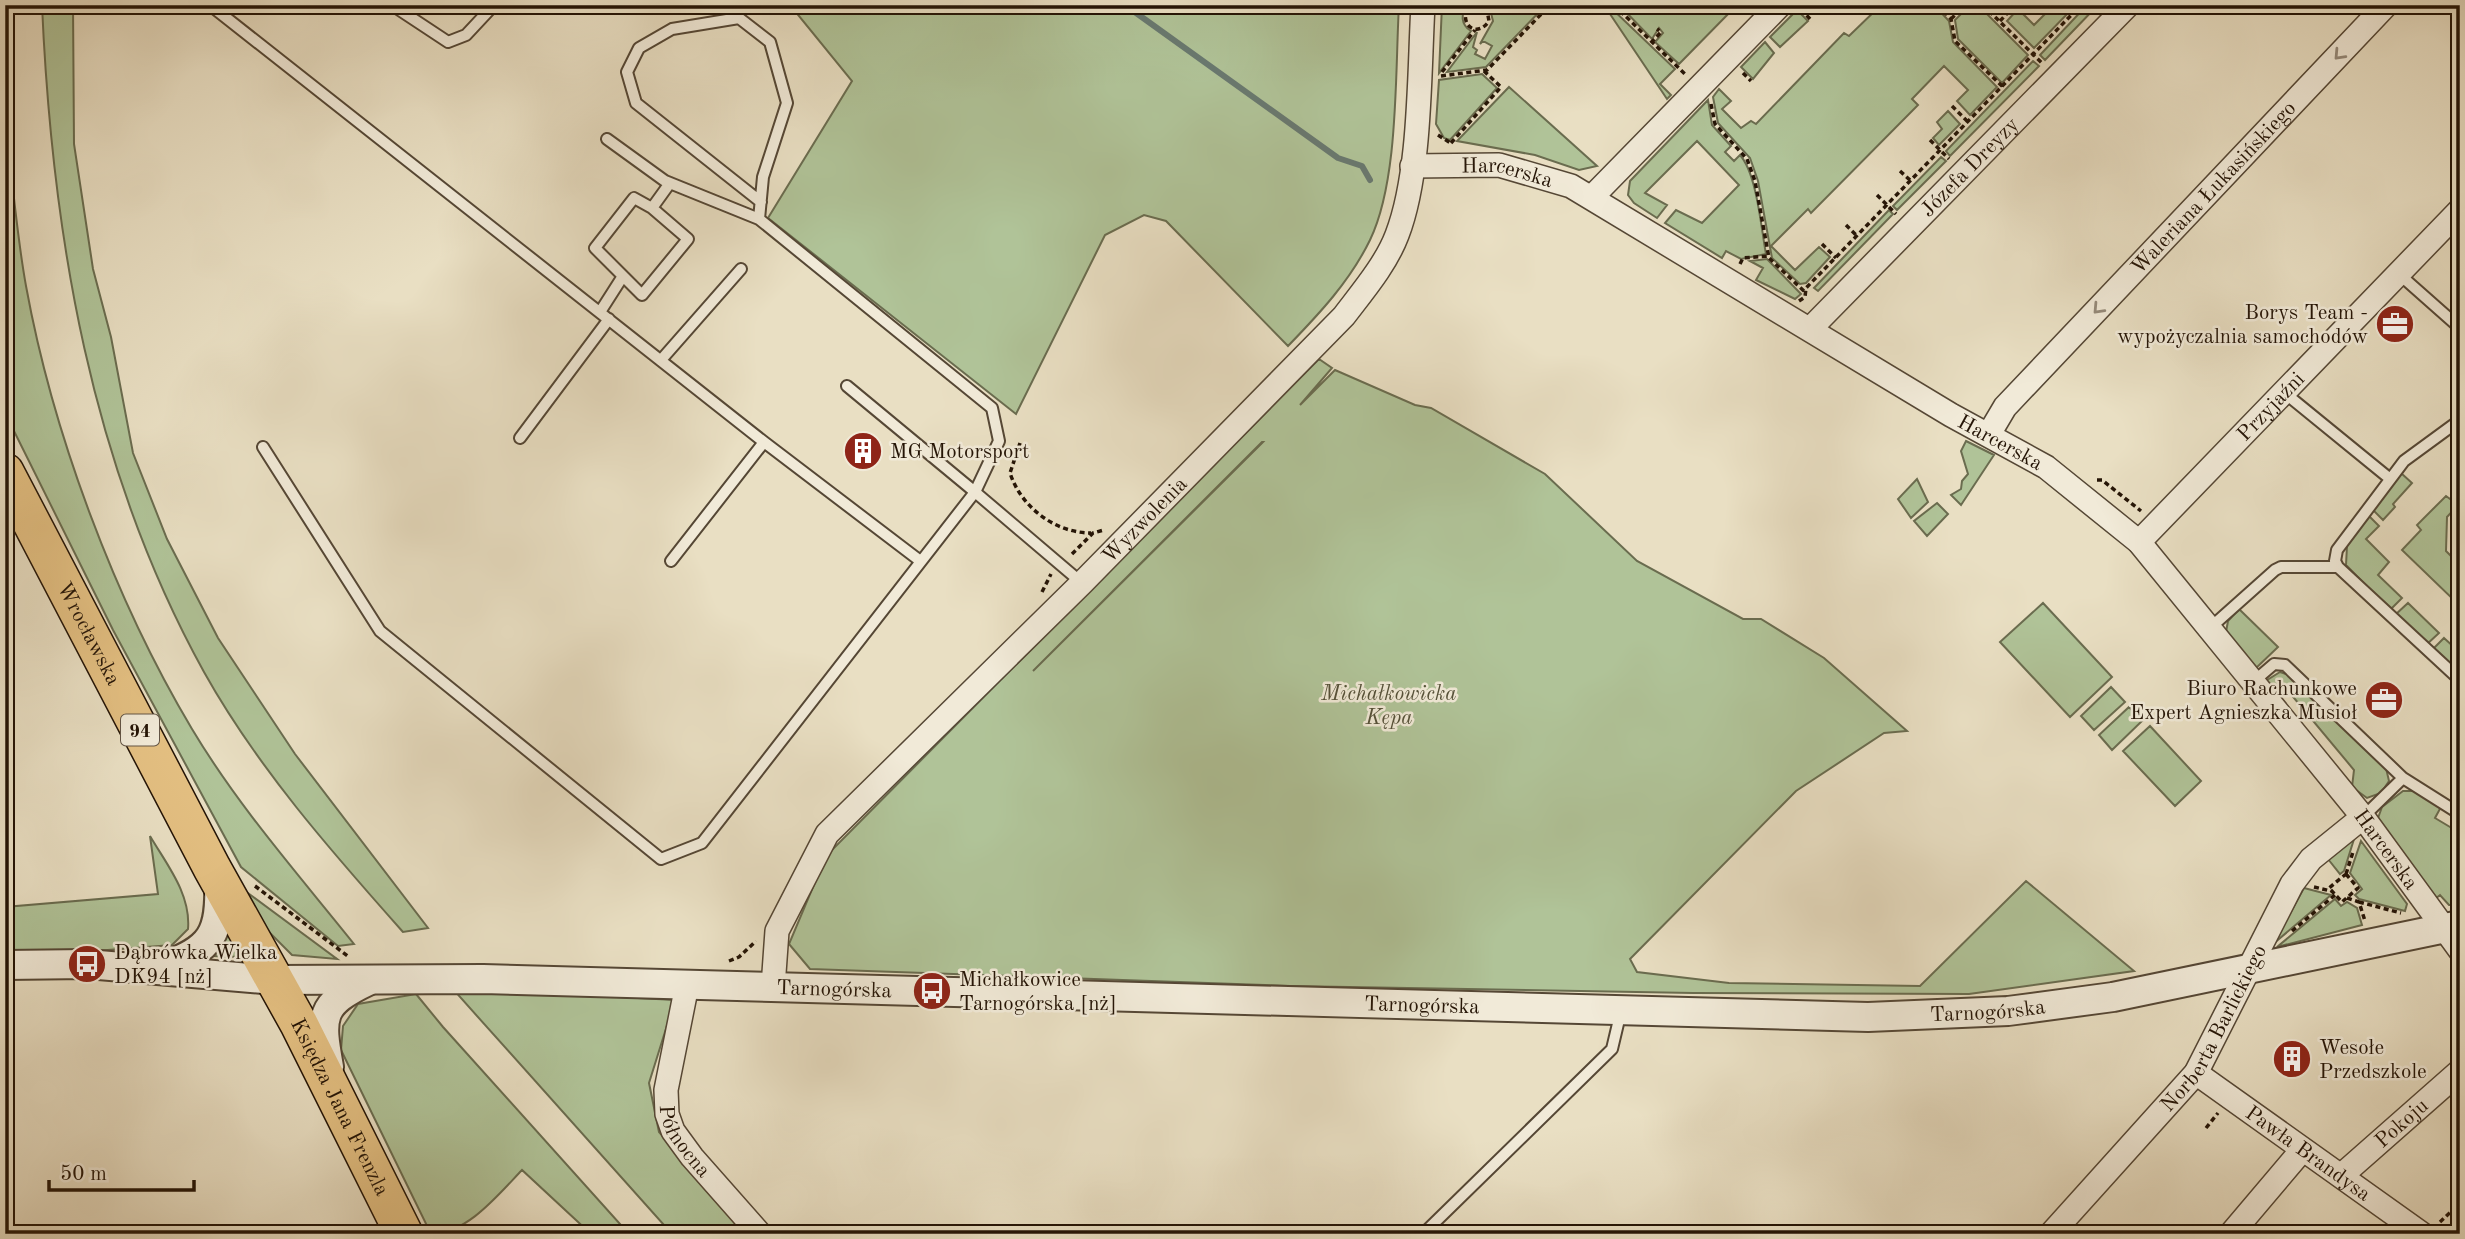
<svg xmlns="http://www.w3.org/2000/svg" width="2465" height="1239" font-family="'Old Standard TT',serif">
  <rect width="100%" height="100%" fill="#e9dfc3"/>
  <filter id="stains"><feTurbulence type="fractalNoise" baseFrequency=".00286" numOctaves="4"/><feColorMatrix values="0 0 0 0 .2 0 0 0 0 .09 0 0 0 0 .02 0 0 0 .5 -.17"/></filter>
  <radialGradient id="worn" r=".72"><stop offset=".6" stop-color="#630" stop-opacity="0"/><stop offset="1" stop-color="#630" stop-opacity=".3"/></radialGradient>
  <path fill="#b0c398" stroke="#6a6c4f" stroke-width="2" fill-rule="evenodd" d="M42 5H73L74 144 93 269 111 337 133 453 167 539 218 638 295 754 428 928 403 932C331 851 257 767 204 672 91 468 52 235 42 5Z
    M790 5H1399C1395 72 1399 180 1370 240 1350 281 1320 313 1288 346L1166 221 1144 215 1105 235 1016 414 768 218 852 81Z
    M1442 5H1468C1460 14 1461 25 1471 31L1439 73Z
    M1489 5H1546L1486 67 1447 72 1477 32 1473 47 1477 50 1475 54 1485 59 1492 46 1483 41 1480 44 1493 21Z
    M1604 5H1608L1675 69 1660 84 1671 95 1667 99Z
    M1619 5H1737L1679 64 1655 42 1663 33 1659 28 1652 39Z
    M1881 5H1934L1949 21 1953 42 1997 87 1970 115 1957 101 1968 90 1944 66 1912 99 1918 105 1811 213 1808 209 1771 246 1795 270 1819 247 1830 257 1806 283 1800 284 1772 258 1758 181 1750 158 1718 123 1713 97 1719 89 1731 101 1722 109 1741 128 1751 121 1756 124 1844 33 1849 36Z
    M1970 5H1978L2028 55 2002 83 1958 39 1955 20Z
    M2054 5H2076L2034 48 2007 21 2018 9 2034 25Z
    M2087 5H2098L2045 60 2040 55Z
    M1797 10 1808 21 1780 47 1770 37Z
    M1765 42 1774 53 1753 79 1741 67Z
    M2033 61 2039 66 1950 156 1946 151Z
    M1482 74 1497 88 1450 140 1444 138 1436 124 1439 80Z
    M1509 87 1597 166 1579 170 1535 155 1457 141Z
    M1708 100 1712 125 1731 146 1725 152 1734 161 1740 155C1757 174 1761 228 1766 254L1741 259 1726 251 1722 258 1665 223 1676 210 1702 223 1739 185 1697 141 1645 193 1667 205 1657 218 1634 203 1628 195 1630 181Z
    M1948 111 1960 124 1939 145 1933 138 1942 129 1937 122Z
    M5 118C12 174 16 231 26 286 53 434 115 600 192 729 238 806 298 874 354 944L338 946 241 867 113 630 5 413Z
    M1941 157 1946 161 1897 210 1893 206Z
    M1889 210 1893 214 1818 291 1814 288Z
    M1767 259 1801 294 1795 299 1756 280 1763 268 1750 261Z
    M1319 359 1332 368 1300 405 1335 370 1415 405 1431 408 1545 474 1637 561 1743 619H1761L1824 658 1907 731 1884 733 1796 791 1630 959 1637 972 1729 983 1920 986 2026 881 2134 971 1969 994 1693 993 1290 986 810 969 789 944 826 856ZM1263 442 1033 671 1262 442Z
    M1966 441 1994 455 1961 505 1951 495 1961 489 1962 481 1968 474 1961 451Z
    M2401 473 2412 483 2393 504 2395 507 2383 520 2373 510Z
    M1917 479 1928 502 1911 518 1898 499Z
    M2460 489V503L2447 517 2446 551 2460 565V606L2402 550 2421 530 2417 525 2446 496 2450 499Z
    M1937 503 1948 514 1927 536 1914 521Z
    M2368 515 2379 526 2366 539 2389 562 2378 575 2402 598 2390 610 2346 565 2347 546Z
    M2043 603 2112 677 2070 717 2000 642Z
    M2408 603 2439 633 2426 645 2395 615Z
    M2239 609 2278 647 2254 670 2226 632 2228 621Z
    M2444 638 2456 649 2460 646V676L2432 650Z
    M2280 672 2289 675 2386 768 2389 781 2381 793 2367 798 2352 787 2354 770 2279 680 2276 696 2264 682Z
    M2111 687 2125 702 2094 730 2081 716Z
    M2129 707 2142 721 2112 750 2099 735Z
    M2150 726 2201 781 2175 806 2123 751Z
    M2403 791H2413L2441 807 2435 818 2460 833V905H2449L2440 895 2435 899 2378 818 2382 807Z
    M150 836C167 865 191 894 188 929L172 945 5 958V907L158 894Z
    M2355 836 2344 871 2340 874 2328 859Z
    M2361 841 2407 904 2405 911 2359 899 2355 895 2362 889 2350 873Z
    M241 888 337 959 292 955 261 924Z
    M2304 888 2331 895 2273 944Z
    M2335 899 2341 906 2347 902 2357 908 2362 925 2277 947Z
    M228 931 241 957 213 956Z
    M452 988 675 1000 649 1083 659 1132 748 1234H672Z
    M416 994 443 1027 629 1234H591L522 1170C498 1195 467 1234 431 1234L341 1050 343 1026 358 1004Z"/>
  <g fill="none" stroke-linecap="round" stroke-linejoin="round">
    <path stroke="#697970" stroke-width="6" d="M1125 5 1338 158 1362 166 1370 180"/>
    <g stroke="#554735" stroke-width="14">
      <path id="service" d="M210 5 764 442 919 560
        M392 5 448 42 466 35 494 5
        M607 139 665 181 759 219 992 408 999 441 975 492 1082 583
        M652 208 634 198 595 248 642 295 688 239 652 208 670 183
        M759 219 763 177 787 103 770 42 739 18 672 29 639 48 627 72 636 103 761 202
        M2399 274 2460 328
        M600 312 623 276
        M661 360 741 269
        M2286 394 2389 478
        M520 438 609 319
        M263 447 380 631 661 859 702 843 975 492 847 386
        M671 561 764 442
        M2338 567 2335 561 2337 550 2404 461 2460 420
        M2210 628 2275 570 2281 567H2338L2460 680
        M2253 682 2274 664 2285 665 2403 778 2460 814
        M2363 817 2403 778
        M1423 1234 1612 1049 1621 1011"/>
    </g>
    <g stroke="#554735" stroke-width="26">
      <g id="minor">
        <path id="s1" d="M1412 166 1499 165 1571 186 1951 415 2046 467 2139 542 2363 817 2460 950"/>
        <path d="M1593 196 1780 5"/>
        <path id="s2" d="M1811 328 2128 5"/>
        <path id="s3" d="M1989 434 2005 407 2386 5"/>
        <path id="s4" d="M2139 542 2460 210"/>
        <path id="s5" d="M687 985 666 1090 667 1114 673 1131 692 1157 760 1234"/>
        <path id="s6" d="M773 987 777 931 827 834 1082 583 1344 316C1363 291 1386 264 1397 235 1421 173 1419 73 1423 5"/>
        <path id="s7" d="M2196 1073 2422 1234"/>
        <path id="s8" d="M2342 1175 2460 1071"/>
        <path id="s9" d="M2051 1234 2196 1073 2292 884 2311 859 2363 817"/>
        <path d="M2231 1234 2302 1150"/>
      </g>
    </g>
    <g stroke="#554735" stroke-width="32">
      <g id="tertiary">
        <path id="s10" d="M5 965 87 964 274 980 483 979 1868 1017 2008 1011 2113 997 2460 925"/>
        <path d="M162 967C212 949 221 934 219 881"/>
        <path d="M329 1067C320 1017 319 1004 368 981"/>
      </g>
    </g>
    <g stroke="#241406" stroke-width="40">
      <g id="primary">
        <path id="s11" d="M5 472 212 868 299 1024 404 1234"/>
      </g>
    </g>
    <path stroke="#241406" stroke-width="3.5" stroke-dasharray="5 3.5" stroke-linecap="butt" d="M1475 5 1466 11C1462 29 1479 36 1489 21L1487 10 1480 5
      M1614 5 1685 74
      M1938 5 1951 19 1955 41 2003 87
      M1983 5 2043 64
      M1801 9 1810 19
      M1951 19 1965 5
      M2000 21 2014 6
      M1651 43 1661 32 1657 29
      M1442 72 1475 30
      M1743 73 1751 81
      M1441 76 1487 70 1550 5
      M1711 104 1715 124 1747 159 1755 181 1769 258 1805 292
      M1952 106 1968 122
      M1438 135 1452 144
      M1930 140 1949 159
      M1451 143 1501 87 1484 71
      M1900 171 1911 181
      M1877 195 1896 214
      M1846 225 1857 236
      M1822 244 1836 258
      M1740 264 1743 258 1769 256
      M1799 301 1805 297 1806 288 2081 5
      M1020 443 1010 473C1021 507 1055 533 1091 533
      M2097 480H2102L2141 511
      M2460 528V533
      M1072 554 1093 533 1104 530
      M1042 592 1051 574
      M2346 874 2358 888 2342 902 2329 888Z
      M2346 874 2353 852
      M255 886 349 957
      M2314 887 2331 891
      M2347 898 2359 902 2365 921
      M2359 902 2401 913
      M2292 931 2335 895
      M729 961 739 957 756 941
      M2206 1128 2218 1113
      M2440 1222 2460 1203"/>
    <use href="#service" stroke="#f1ead8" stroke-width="10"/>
    <use href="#minor" stroke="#f1ead8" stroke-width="23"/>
    <use href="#tertiary" stroke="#f1ead8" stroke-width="28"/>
    <use href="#primary" stroke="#e4c082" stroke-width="37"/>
  </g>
  <defs><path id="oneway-chevron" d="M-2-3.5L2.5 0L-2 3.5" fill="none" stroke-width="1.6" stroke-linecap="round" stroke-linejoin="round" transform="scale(1.75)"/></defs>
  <g stroke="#958a7a">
    <use href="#oneway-chevron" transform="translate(2339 55) rotate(133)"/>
    <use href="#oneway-chevron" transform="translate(2098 309) rotate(133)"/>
  </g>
  <defs>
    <g id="office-disc" transform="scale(2.0125)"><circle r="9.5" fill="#8f2418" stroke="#f1ead8"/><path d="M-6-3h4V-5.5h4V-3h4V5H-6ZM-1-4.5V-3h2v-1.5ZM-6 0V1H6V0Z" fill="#fff"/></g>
    <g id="building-disc" transform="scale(2.0125)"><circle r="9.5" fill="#8f2418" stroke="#f1ead8"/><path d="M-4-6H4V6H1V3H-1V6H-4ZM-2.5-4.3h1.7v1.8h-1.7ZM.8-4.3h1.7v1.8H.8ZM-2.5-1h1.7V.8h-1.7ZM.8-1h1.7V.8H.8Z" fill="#fff"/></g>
    <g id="bus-disc" transform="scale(2.0125)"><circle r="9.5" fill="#8f2418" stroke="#f1ead8"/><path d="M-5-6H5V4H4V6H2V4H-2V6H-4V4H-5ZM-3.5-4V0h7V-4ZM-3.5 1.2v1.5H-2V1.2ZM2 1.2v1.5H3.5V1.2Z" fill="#fff"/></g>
  </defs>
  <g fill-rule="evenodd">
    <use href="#office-disc" x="2395" y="324"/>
    <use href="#building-disc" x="863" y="451"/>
    <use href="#office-disc" x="2384" y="700"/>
    <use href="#bus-disc" x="87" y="964"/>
    <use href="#bus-disc" x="932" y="991"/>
    <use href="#building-disc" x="2292" y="1059"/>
  </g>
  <g text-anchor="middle" stroke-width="5" stroke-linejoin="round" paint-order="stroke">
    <rect fill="#f1ead8" stroke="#625445" stroke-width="2" x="121" y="714.5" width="38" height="31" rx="5"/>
    <g font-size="19" font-weight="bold" fill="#241406">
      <text x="140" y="737">94</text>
    </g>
    <g font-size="21" fill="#241406" stroke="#f1ead8">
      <text dy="7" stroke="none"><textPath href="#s2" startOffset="226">Józefa Dreyzy</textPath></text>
      <text dy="7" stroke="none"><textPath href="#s1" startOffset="96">Harcerska</textPath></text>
      <text dy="7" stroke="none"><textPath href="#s3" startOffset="334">Waleriana Łukasińskiego</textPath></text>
      <text dy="7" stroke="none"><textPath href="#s4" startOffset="189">Przyjaźni</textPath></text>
      <text dy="7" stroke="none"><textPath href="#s1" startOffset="662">Harcerska</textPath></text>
      <text dy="7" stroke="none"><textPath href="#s6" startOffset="612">Wyzwolenia</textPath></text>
      <text dy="7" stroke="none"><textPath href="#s11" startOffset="182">Wrocławska</textPath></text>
      <text dy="7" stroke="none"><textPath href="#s1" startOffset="1228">Harcerska</textPath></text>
      <text dy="7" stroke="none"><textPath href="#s10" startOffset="830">Tarnogórska</textPath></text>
      <text dy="7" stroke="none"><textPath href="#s10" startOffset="1418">Tarnogórska</textPath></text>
      <text dy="7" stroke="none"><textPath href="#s10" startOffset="1984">Tarnogórska</textPath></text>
      <text dy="7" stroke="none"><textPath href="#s9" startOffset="264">Norberta Barlickiego</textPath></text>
      <text dy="7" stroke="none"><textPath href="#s11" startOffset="718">Księdza Jana Frenzla</textPath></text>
      <text dy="7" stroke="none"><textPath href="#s8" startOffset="79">Pokoju</textPath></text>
      <text dy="7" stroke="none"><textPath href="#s5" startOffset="163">Północna</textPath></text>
      <text dy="7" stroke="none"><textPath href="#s7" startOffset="138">Pawła Brandysa</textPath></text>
    </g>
    <g font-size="21" fill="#241406" stroke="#f1ead8" text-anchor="start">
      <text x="2368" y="319" text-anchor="end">Borys Team -<tspan x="2368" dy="24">wypożyczalnia samochodów</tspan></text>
      <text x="890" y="458">MG Motorsport</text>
      <text x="2357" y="695" text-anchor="end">Biuro Rachunkowe<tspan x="2357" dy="24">Expert Agnieszka Musioł</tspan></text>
      <text x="114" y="959">Dąbrówka Wielka<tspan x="114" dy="24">DK94 [nż]</tspan></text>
      <text x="959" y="986">Michałkowice<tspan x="959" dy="24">Tarnogórska [nż]</tspan></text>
      <text x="2319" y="1054">Wesołe<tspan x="2319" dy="24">Przedszkole</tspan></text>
    </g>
    <g font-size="21" font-style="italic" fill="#555139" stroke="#f1ead8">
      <text x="1389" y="700">Michałkowicka<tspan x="1389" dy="24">Kępa</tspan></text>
    </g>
  </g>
  <rect width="2465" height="1239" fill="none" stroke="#e9dfc3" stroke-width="28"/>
  <rect x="7" y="7" width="2451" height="1225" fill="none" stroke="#241406" stroke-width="3.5"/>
  <rect x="14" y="14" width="2437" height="1211" fill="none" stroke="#241406" stroke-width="2"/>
  <path d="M49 1180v10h145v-10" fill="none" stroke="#241406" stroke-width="3.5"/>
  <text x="60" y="1180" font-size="21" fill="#241406" stroke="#f1ead8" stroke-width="5" paint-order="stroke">50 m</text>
  <rect width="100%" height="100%" filter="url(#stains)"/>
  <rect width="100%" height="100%" fill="url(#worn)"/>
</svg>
